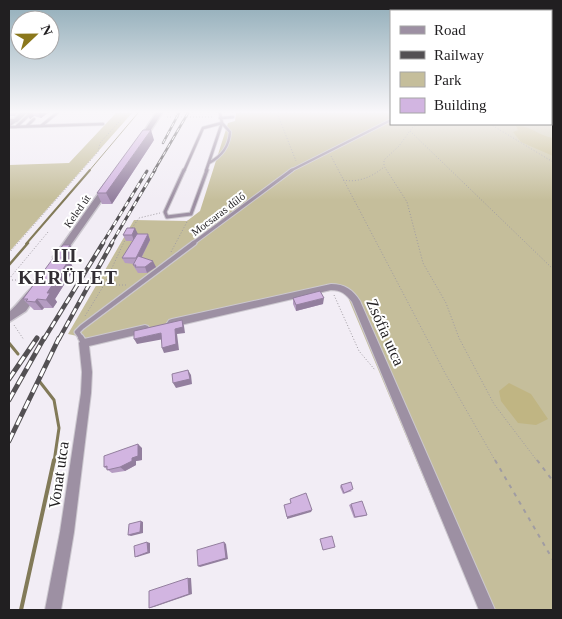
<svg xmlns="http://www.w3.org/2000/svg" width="562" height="619" font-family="'Times New Roman',serif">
  <rect width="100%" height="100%" fill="#f2edf5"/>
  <path fill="#c5be9b" d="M116 113H132L9 252V165L69 163Z
    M236 113H391V124H551V113H553V610H479L344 288 96 340 68 334 134 220 187 221 200 211 228 123 235 121Z"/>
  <path fill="#c0b583" d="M516 126C530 125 539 136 553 138V156L521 142 513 132 518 130Z
    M509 383 531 394 548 419 536 425 518 423 501 401 499 391Z"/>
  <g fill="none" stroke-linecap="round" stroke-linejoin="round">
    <path stroke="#827a58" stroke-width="1" d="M89 171 138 113"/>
    <path stroke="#827a58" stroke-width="2" d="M26 244 90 170"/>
    <path stroke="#827a58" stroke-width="2.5" d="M9 265 28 243"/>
    <path stroke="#827a58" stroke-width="3" d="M9 343 18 354
      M40 382 54 400 59 428 54 462"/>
    <path stroke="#827a58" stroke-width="4" d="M21 610 54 460"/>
    <g stroke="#ccc8cf" stroke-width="4">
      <path id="service-far3" d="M220 113 222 123
        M220 118 233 117
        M27 126 34 119
        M41 126 57 113
        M9 127 103 124
        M16 127 31 113
        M209 163C222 156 229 147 230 132L222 123
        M184 171 203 128 222 123
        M206 171 222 123
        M290 171 391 120"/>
    </g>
    <g stroke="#ccc8cf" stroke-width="5">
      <path id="service-far2" d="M184 170 165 212 167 217 191 214 207 170
        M192 244 292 170"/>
    </g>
    <g stroke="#ccc8cf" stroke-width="7">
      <path id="service-far1" d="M82 339 77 332 82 327 194 243"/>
    </g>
    <g stroke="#ccc8cf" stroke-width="8">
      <path id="service" d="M81 338 84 343"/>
    </g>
    <g stroke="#ccc8cf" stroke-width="2">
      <path id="minor" d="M13 120 17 121 9 127V124Z
        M331 284C345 284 353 290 360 301L495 610H479L352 302C346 294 341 290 331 290L172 327 169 326 167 323 169 320 172 319Z
        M145 325 148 326 150 329 148 332 89 346 92 372 91 393 74 532 61 610H45L60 532 81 393 82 372 79 343 81 340 84 339Z"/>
    </g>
    <g stroke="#ccc8cf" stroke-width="3">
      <path id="tertiary" d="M20 113H27L17 122 9 123V119H14Z
        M156 113H162L143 142H139L138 141Z
        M105 184 112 186 61 259H55L53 257 55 255Z
        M35 286 40 290 26 311 9 322V312C17 306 29 288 35 286Z"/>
    </g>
    <path stroke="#a09ca2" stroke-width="1" stroke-dasharray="1 2" stroke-linecap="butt" d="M177 113 174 117H214
      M277 113 296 161
      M167 117H173
      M418 124 412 128 399 146 384 160V166L407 202 423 263 446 303 459 338 494 404 538 462
      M490 124 553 162
      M410 131 553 269
      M331 156 445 373 496 462
      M343 180C358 183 372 177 384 167
      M132 228 139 218 160 213
      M171 252 188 220
      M9 253 98 152 100 143 127 113
      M9 279 48 232
      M9 280H38
      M104 285H128
      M334 295 359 351 375 370
      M85 316 104 285 125 240
      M14 325 24 340"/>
    <path stroke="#a09ca2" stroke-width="2" stroke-dasharray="4 5.5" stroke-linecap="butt" d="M495 460 553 560
      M537 460 553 481"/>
    <use href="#service-far3" stroke="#9d90a3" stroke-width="2.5"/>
    <use href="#service-far2" stroke="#9d90a3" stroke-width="3"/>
    <use href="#service-far1" stroke="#9d90a3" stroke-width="4.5"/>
    <use href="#service" stroke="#9d90a3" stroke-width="5.5"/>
    <use href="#minor" fill="#9d90a3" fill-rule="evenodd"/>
    <use href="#tertiary" fill="#9d90a3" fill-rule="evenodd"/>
    <g stroke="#535053" stroke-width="2.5">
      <path id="rail-far3" d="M163 143 179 113
        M154 171 188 113"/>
    </g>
    <g stroke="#535053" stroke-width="3">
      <path id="rail-far2" d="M102 244 147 171
        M111 244 155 170"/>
    </g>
    <g stroke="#535053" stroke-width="4.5">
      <path id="rail-far1" d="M44 339 103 243
        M59 339 112 243"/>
    </g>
    <g stroke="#535053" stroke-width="5">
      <path id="rail" d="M9 379 37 338
        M9 400 44 338
        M9 441 59 338"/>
    </g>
    <use href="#rail-far3" stroke="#fff" stroke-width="1" stroke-dasharray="4.5" stroke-linecap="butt"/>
    <use href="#rail-far2" stroke="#fff" stroke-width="2" stroke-dasharray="5.5" stroke-linecap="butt"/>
    <use href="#rail-far1" stroke="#fff" stroke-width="2.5" stroke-dasharray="7" stroke-linecap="butt"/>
    <use href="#rail" stroke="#fff" stroke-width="3" stroke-dasharray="9" stroke-linecap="butt"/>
  </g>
  <path fill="#b59cc2" d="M9 113H17L15 116H9Z
    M27 113H48L41 118 34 116 30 119Z
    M154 140 112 204H102L97 193Z
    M138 234H148L150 240 142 257 156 267 147 273H138L133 265 134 264 125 263 122 258 133 241H126L123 235Z
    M70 245 75 254 70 262 74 269 55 299 57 302 53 308H44L42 310H34L23 299Z
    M293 298 323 304 296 311 293 304Z
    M142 448V460L136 461V465L125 471 112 473 104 467Z
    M341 485 352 491 343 494 340 487Z
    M351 504 367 515 365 516 354 518 349 505Z"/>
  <path fill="#937f9e" d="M27 113H32L34 116 30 119Z
    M38 113H48L41 118Z
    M151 130 154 140 112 204 106 193Z
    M135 228 138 234 134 241 132 235Z
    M148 234 150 240 138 264 136 258Z
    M70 245 75 254 70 262 74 269 55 299 57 302 53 308 46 300 47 293 61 258Z
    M153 261 156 267 147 273 145 267Z
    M324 298 323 304 296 311V305Z
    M37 299 44 308 42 310 35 302Z
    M182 320 184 326 185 333 177 334 179 350 164 353 162 348 175 329Z
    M161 333 164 339 137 344 134 339Z
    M188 370 191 375 192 384 176 388 173 383Z
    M138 444 142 448V460L136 461V465L125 471 120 467 132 458Z
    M312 510 311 512 287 519V517Z
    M141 521 143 522V533L131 536 128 535Z
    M147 542 150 543V553L137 557H135Z
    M224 542 226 544 228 559 200 567 198 566Z
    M188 578H191L192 594 154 607 149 608Z"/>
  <path fill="#d2b5e1" stroke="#937f9e" d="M143 130H151L106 193H97Z
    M127 228H135L132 235H123Z
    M137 234H148L136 258H122Z
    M63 245H70L61 258 69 260 47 293H50L46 300 37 299 35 302 26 301 28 299H23Z
    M138 256 153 261 145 267H135L136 265H133Z
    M320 291 324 298 296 305 293 298Z
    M182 320 183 327 175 329 176 344 162 348 161 333 134 339V331Z
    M188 370 190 379 173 383 172 374Z
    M138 444V456L132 458V461L120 467 107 470V466L104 467V456Z
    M351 482 353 489 344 493 341 485Z
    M306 493 312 510 287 517 284 505 291 503 290 499Z
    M362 501 367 515 355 517 351 504Z
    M141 521 140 532 128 535 129 524Z
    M332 536 335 547 323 550 320 539Z
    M147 542 148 552 135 557 134 546Z
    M224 542 226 558 198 566 197 550Z
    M188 578 189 594 149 608V591Z"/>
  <linearGradient id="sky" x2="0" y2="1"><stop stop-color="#90acb8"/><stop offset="0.56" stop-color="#f9f7fa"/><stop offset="1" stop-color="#f9f7fa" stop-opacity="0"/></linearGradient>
  <rect width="562" height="200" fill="url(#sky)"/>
  <g text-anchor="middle" stroke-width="4" stroke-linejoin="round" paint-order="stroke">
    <g font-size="11" fill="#211f21" stroke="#fff">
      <text transform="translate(77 211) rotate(-55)" y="4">Keled út</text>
      <text transform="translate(218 214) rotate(-37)" y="4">Mocsaras dűlő</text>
    </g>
    <g font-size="16" fill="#211f21" stroke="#fff">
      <text transform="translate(386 332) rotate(66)" y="6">Zsófia utca</text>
      <text transform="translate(58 475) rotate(-82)" y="6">Vonat utca</text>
    </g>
    <g font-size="19" font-weight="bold" letter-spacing="1" fill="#322e34" stroke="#fff">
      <text x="68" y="262">III.<tspan x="68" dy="22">KERÜLET</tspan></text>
    </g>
  </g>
  <rect width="562" height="619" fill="none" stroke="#211f21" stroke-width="20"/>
  <rect x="390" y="10" width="162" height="115" fill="#ffffff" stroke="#a6a5a6"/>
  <rect x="400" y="26" width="25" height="8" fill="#9d90a3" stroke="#a6a5a6"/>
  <text x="434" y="35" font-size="15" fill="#211f21">Road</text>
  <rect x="400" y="51" width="25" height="8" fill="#535053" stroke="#a6a5a6"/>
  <text x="434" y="60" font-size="15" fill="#211f21">Railway</text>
  <rect x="400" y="72" width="25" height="15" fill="#c5be9b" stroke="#a6a5a6"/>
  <text x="434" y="85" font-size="15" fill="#211f21">Park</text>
  <rect x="400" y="98" width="25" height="15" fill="#d2b5e1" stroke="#a6a5a6"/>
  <text x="434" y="110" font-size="15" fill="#211f21">Building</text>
  <g transform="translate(35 35) rotate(68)"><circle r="24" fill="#ffffff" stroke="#a6a5a6"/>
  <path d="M0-4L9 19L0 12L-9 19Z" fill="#8b781c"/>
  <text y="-8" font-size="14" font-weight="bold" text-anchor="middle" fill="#211f21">N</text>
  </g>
</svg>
